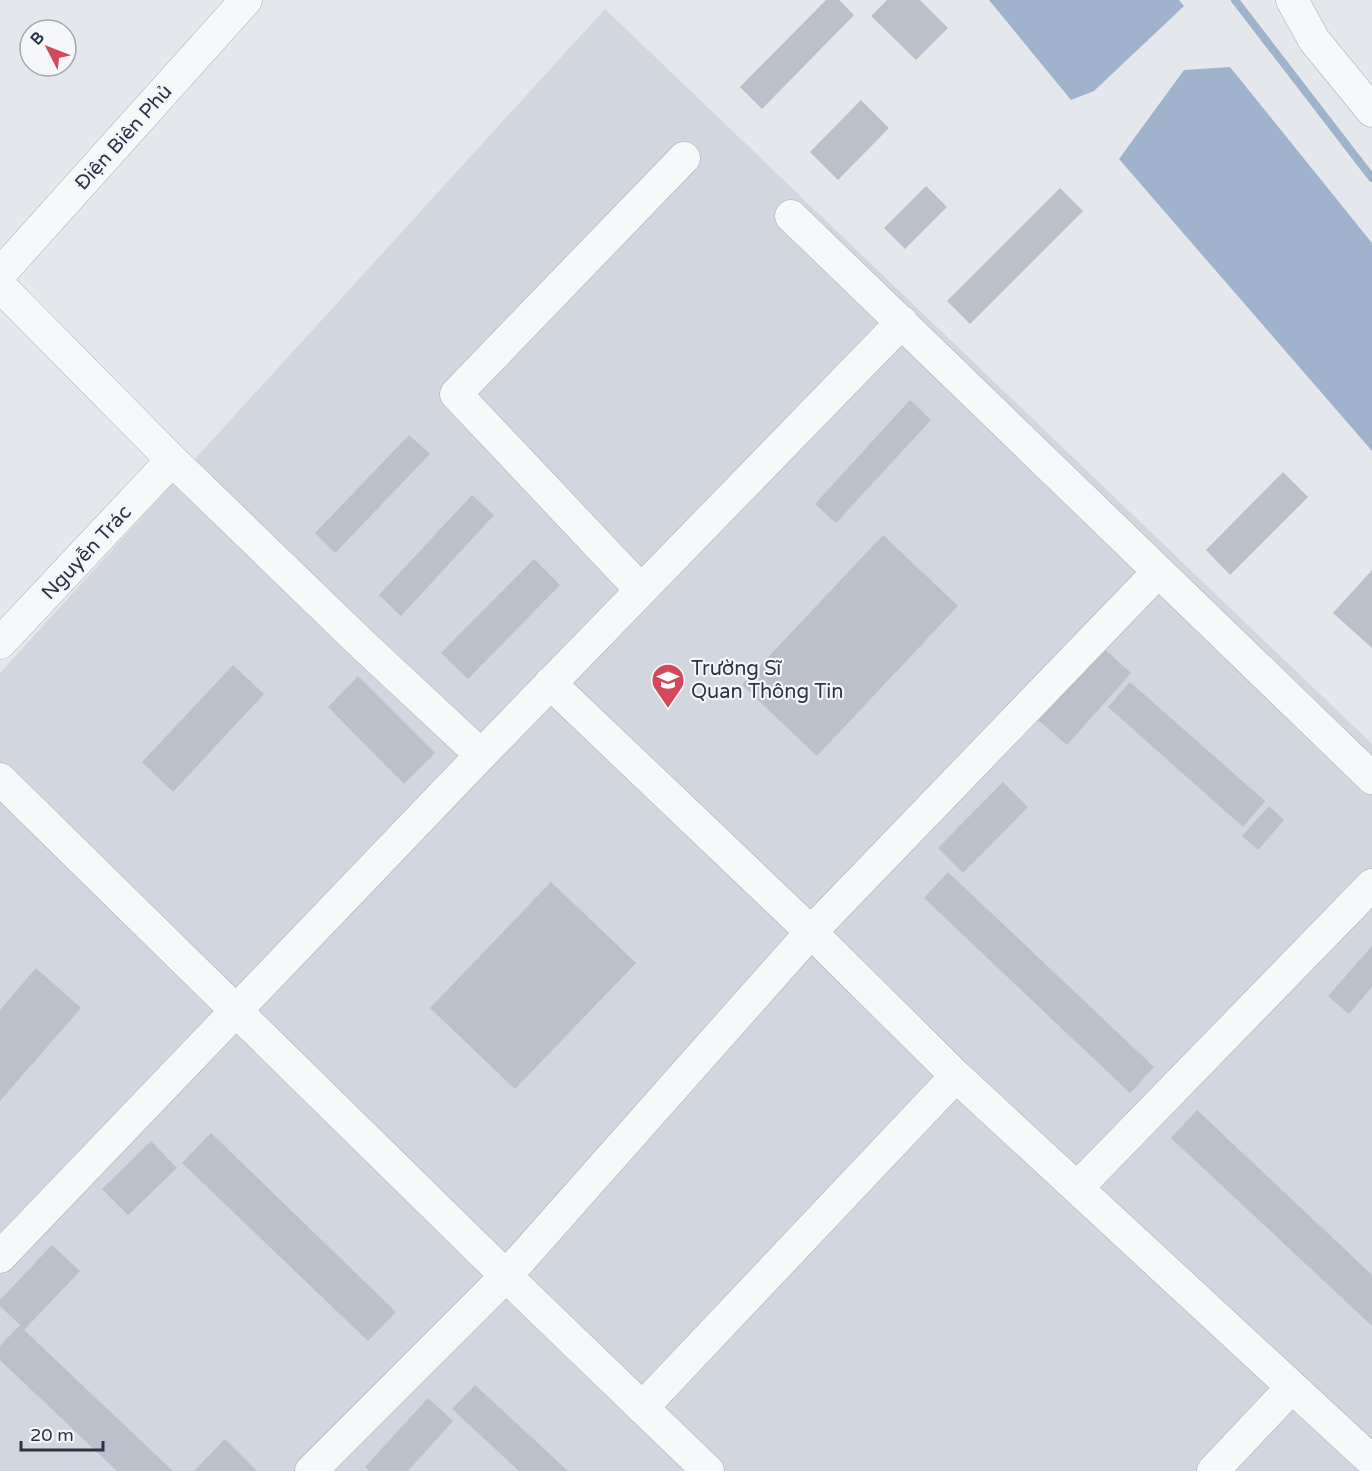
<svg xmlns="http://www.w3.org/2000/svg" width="1372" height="1471" font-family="'Varela Round',sans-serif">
  <rect width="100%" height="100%" fill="#e4e7ec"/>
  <path fill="#d2d6de" d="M605 9 1372 744V1471H0V673Z"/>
  <path fill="#9fb4cc" d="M989 0H1179L1184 6 1094 91 1071 100Z
    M1230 67 1372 243V451L1119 159 1184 70Z"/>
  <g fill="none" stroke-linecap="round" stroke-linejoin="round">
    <path stroke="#9fb4cc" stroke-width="8" d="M1235 0 1372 178"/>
  </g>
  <path fill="#bbc0ca" d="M826 0H839L854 15 762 109 740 87Z
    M887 0H920L948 28 916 60 871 16Z
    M861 100 889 128 838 180 810 152Z
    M926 186 947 207 905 249 884 228Z
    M1060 188 1083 211 970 324 947 301Z
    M910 400 931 420 836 523 815 504Z
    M409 435 430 454 335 553 315 533Z
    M1283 472 1308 497 1230 575 1206 550Z
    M472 495 494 515 401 616 379 595Z
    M883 535 958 606 817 756 742 685Z
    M534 559 560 585 468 679 441 653Z
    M1372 570V648L1333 613Z
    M1102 647 1131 673 1067 745 1038 720Z
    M233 665 264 694 173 792 142 762Z
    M358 676 435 753 404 784 328 707Z
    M1130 682 1265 801 1243 827 1108 707Z
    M1003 782 1028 807 963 873 938 848Z
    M1269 806 1284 820 1258 850 1242 836Z
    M948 872 1154 1067 1130 1093 924 898Z
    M551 882 636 963 515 1089 430 1008Z
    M1372 946V987L1349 1014 1328 996Z
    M36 968 81 1008 0 1101V1010Z
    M1197 1110 1372 1275V1326L1171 1138Z
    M211 1133 396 1312 368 1341 182 1163Z
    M151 1141 177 1168 128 1215 102 1189Z
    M52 1245 80 1271 24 1330 173 1471H117L0 1360V1346L20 1325 0 1306V1300Z
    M475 1385 568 1471H519L452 1409Z
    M428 1398 453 1421 408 1471H369L365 1467Z
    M225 1439 257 1471H194Z"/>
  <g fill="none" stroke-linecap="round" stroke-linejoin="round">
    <g stroke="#a9aeb7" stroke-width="33">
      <path id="minor" d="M1292 0 1314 40 1372 111
        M791 216 1372 778
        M0 274 246 0
        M0 286 172 460 361 643 481 755
        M641 590 456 394 684 158
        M0 643 172 460
        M550 683 811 932 956 1076 1372 1461
        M0 779 506 1276 708 1471
        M1077 1188 1372 885
        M0 1257 481 755 902 322
        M642 1408 956 1076
        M311 1471 506 1276 811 932 1158 572
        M1213 1471 1292 1387"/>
    </g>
    <use href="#minor" stroke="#f7f8fa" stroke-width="32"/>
  </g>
  <defs>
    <g id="university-pin" transform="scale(1.725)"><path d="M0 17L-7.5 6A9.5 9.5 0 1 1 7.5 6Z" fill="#d1495b" stroke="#f4f6f9"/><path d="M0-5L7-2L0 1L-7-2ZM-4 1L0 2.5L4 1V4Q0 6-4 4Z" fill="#fff"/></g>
  </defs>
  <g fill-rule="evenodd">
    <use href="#university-pin" x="668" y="680"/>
  </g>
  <g text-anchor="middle" stroke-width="4.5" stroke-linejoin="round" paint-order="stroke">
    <g font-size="20" fill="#2b3445" stroke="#f4f6f9">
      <text transform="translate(123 137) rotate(-48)" y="7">Điện Biên Phủ</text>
      <text transform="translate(86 552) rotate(-47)" y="7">Nguyễn Trác</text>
    </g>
    <g font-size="20" fill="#2b3445" stroke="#f4f6f9" text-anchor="start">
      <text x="691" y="675">Trường Sĩ<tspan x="691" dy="23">Quan Thông Tin</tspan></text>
    </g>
  </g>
  <g transform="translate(48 48) rotate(312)"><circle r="28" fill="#f4f6f9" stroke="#a4a8b1" stroke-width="1.5"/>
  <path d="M0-4.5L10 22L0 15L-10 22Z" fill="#d1495b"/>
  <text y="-9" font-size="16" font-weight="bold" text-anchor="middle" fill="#2b3445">B</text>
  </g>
  <path d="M21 1441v9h82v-9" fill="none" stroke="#2b3445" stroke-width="3"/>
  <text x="30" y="1441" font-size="18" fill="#2b3445" stroke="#f4f6f9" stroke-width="4.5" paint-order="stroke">20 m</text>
</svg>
